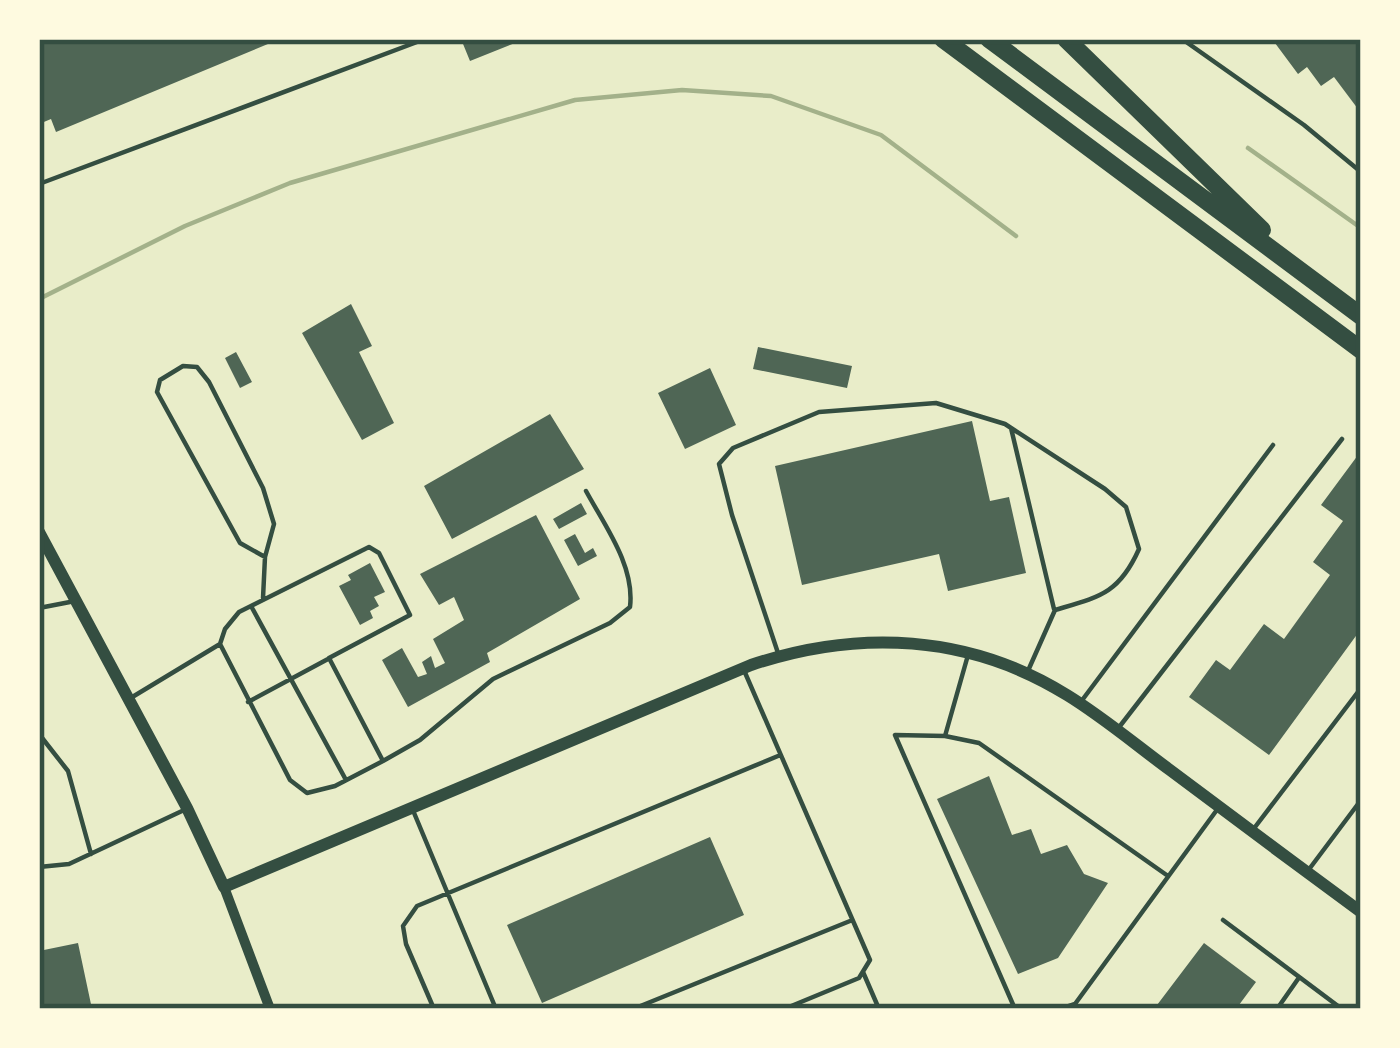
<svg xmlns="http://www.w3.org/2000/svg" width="1400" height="1048" font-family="'Titillium Web',sans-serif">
  <rect width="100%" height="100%" fill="#e9edc9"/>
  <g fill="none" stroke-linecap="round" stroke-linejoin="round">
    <path stroke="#a3b18a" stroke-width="4.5" d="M1248 148 1361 228
      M39 299 185 226 290 183 575 100 682 90 771 96 881 135 1016 236"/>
  </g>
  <path fill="#4f6655" d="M39 39H280L56 132 51 119 39 124Z
    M461 39H525L470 61Z
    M1272 39H1361V113L1334 77 1321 86 1307 67 1298 74Z
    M351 304 372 346 359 352 394 423 362 440 302 333Z
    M758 347 852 366 847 388 753 369Z
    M236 352 252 382 240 388 225 358Z
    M710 368 736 425 685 449 658 393Z
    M550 414 584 469 452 539 424 486Z
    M972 421 990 501 1009 497 1026 573 948 591 939 554 802 585 775 466Z
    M1361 451V629L1269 755 1189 697 1216 660 1230 670 1264 624 1284 639 1330 575 1313 562 1343 521 1321 505Z
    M581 503 587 514 559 529 553 519Z
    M536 515 580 599 487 653 490 662 408 707 382 660 402 648 418 677 427 674 422 662 431 656 435 668 445 663 433 639 464 620 454 597 439 605 420 574Z
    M575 534 585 553 593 548 597 556 578 566 564 540Z
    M370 563 385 592 374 597 379 606 370 611 373 618 360 625 339 586 351 580 348 575Z
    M989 776 1012 835 1031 829 1041 854 1067 845 1084 874 1108 883 1058 958 1018 974 937 799Z
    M710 837 744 915 542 1003 507 925Z
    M78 943 92 1009H39V951Z
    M1204 943 1256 982 1236 1009H1154Z"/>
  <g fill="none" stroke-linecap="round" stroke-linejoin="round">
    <path stroke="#344e41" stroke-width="4.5" d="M1182 39 1304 125 1361 172
      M39 184 425 39
      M1011 428 1054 609
      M263 598 265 557 274 524 263 488 209 382 197 367 183 366 160 380 157 392 240 543 265 557
      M251 606 346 780
      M39 608 70 602
      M220 644 290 780 307 793 335 786 383 761
      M779 656 732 515 719 464 733 448 819 412 936 403 1005 424 1105 489 1126 507 1139 549C1119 594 1099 597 1055 610L1027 673
      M743 668 870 960 859 978 784 1009
      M129 699 220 644 225 629 239 612 369 547 379 553 410 615 329 658 383 761 420 740 493 679 610 623 630 607C635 566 605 526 586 491
      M1083 699 1273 445
      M248 702 328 659
      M1120 726 1342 439
      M39 734 68 771 91 854
      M945 736 968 655
      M412 808 496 1009
      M1252 831 1361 688
      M39 867 69 864 182 811
      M1307 872 1361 800
      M1223 920 1342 1009
      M863 972 879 1009
      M434 1009 406 944 403 926 417 906 778 756
      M633 1009 850 921
      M1015 1009 895 735 945 736 979 743 1168 876
      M1060 1009 1075 1004 1219 807
      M1277 1009 1298 979"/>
    <path stroke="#344e41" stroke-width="10" d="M224 887 270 1009"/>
    <path stroke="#344e41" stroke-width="12" d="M39 532 187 808 224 887 751 665C858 629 969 634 1067 695 1103 717 1136 745 1170 770 1234 818 1297 865 1361 912"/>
    <path stroke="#344e41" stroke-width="18" d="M943 39 1361 350
      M989 39 1361 316
      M1066 39 1262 230"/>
  </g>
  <rect width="1400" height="1048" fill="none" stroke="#fefae0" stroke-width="84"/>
  <rect x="42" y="42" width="1316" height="964" fill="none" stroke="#344e41" stroke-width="4.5"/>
</svg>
